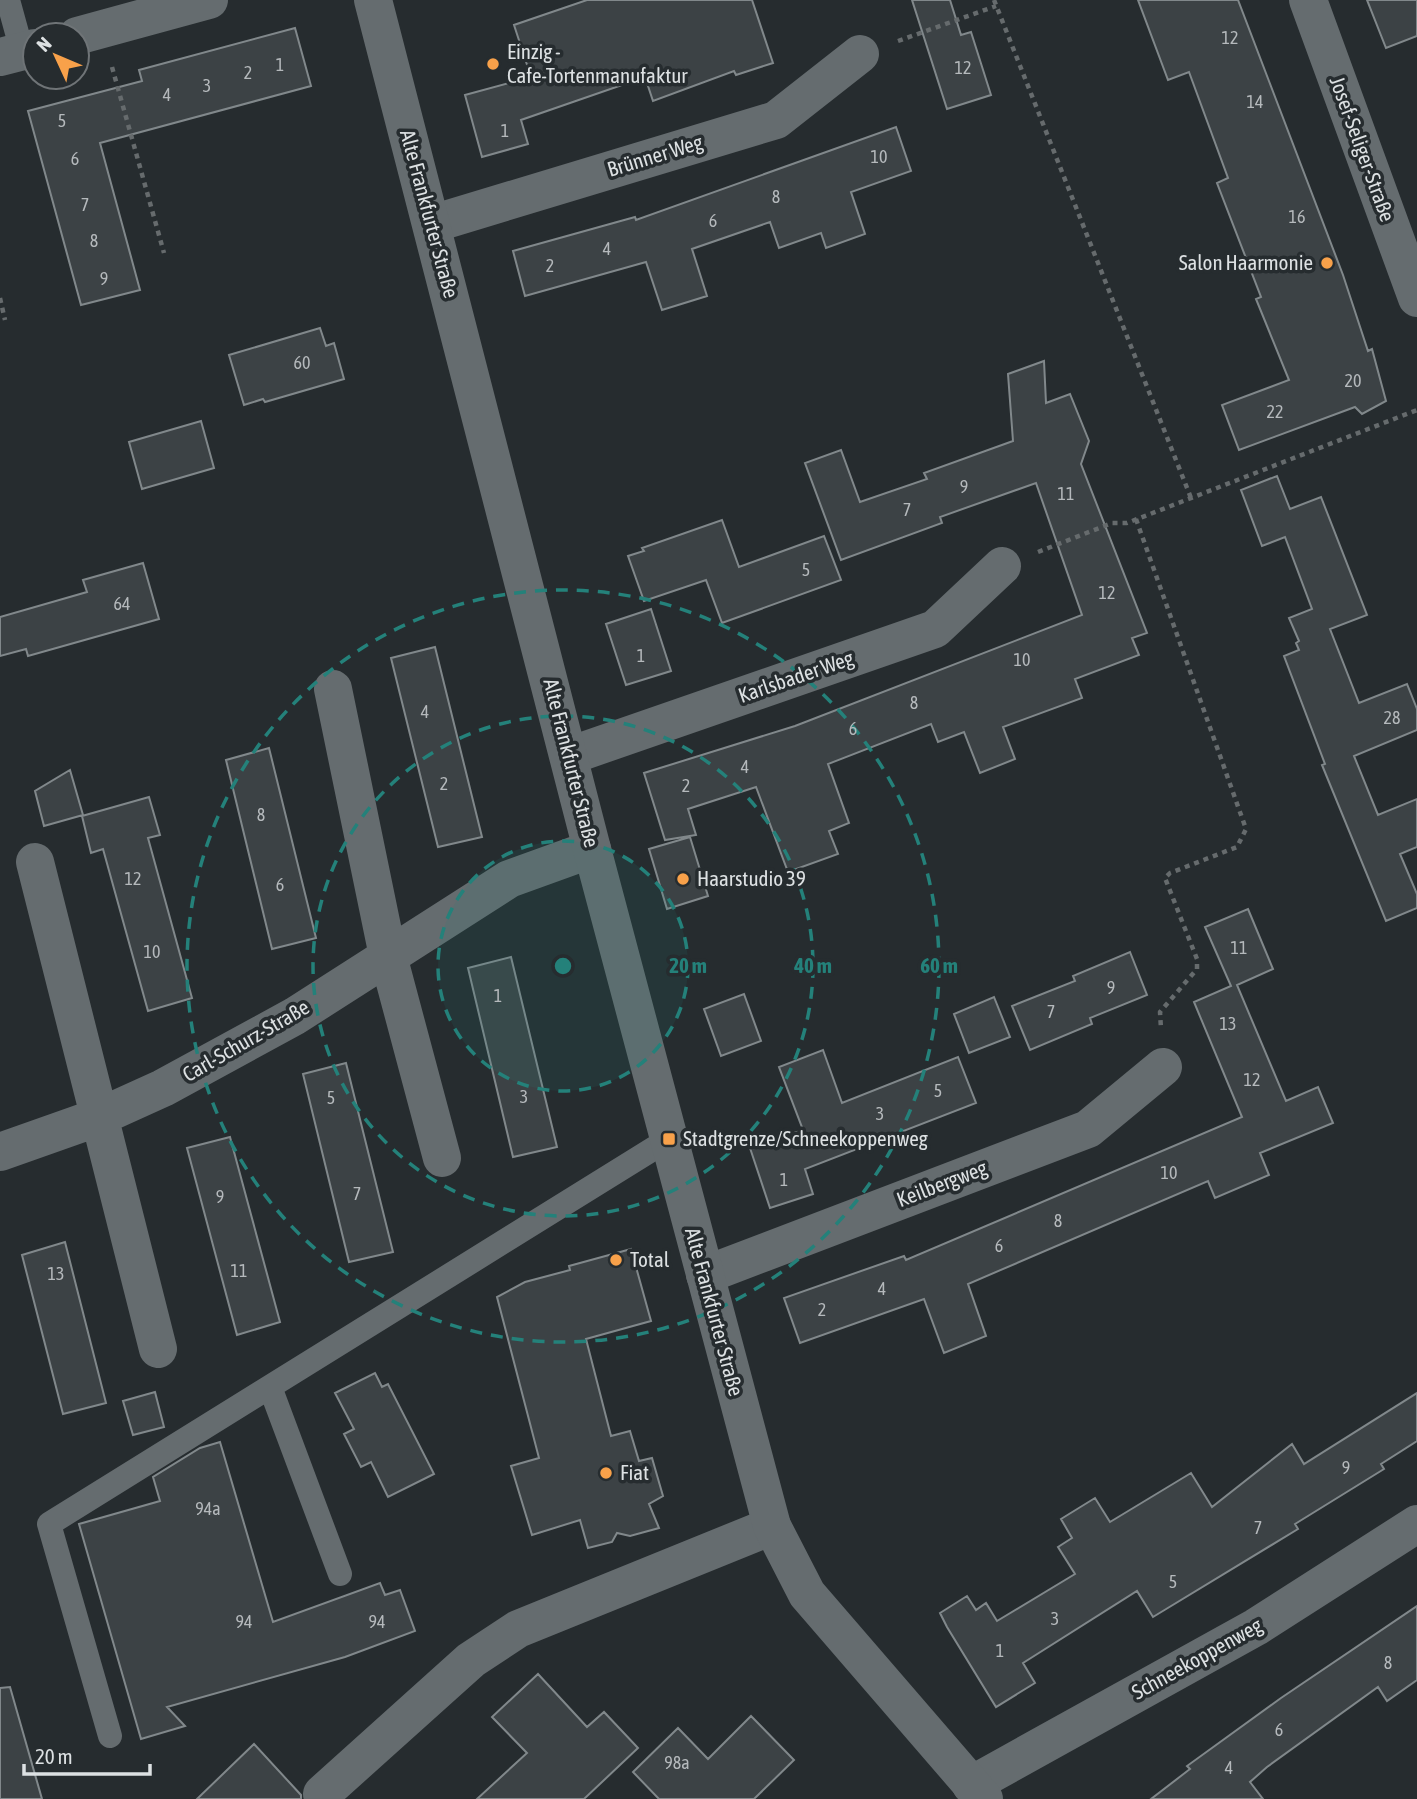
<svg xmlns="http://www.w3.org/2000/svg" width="1417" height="1799" font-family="'Asap Condensed',sans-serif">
  <rect width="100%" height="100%" fill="#262c2f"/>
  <path fill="#3c4245" stroke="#81888b" stroke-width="2" d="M587 0H752L773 63 736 75 734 71 653 101 645 77 521 120 528 144 482 157 465 95 531 77 514 25Z
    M912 0H950L961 35 971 32 991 95 947 109Z
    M1138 0H1238L1343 275 1368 351 1372 349 1386 401 1362 414 1355 407 1239 450 1222 405 1289 380 1256 299 1261 297 1217 183 1228 178 1189 72 1168 80Z
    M1367 0H1417V36L1386 48Z
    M295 28 311 86 100 143 140 290 81 305 28 111 142 81 139 70Z
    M896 127 911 171 851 192 865 234 826 248 821 233 779 248 770 222 692 249 707 296 662 310 646 262 525 296 513 251 635 217 636 220Z
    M320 328 326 346 334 343 344 379 265 402 263 399 244 405 229 355Z
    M1044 361 1046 403 1070 394 1089 441 1081 464 1147 633 1132 638 1139 655 1075 679 1082 698 1003 727 1015 759 980 773 964 732 938 742 931 724 828 764 849 823 829 831 838 854 788 872 756 787 688 809 696 835 665 840 644 773 795 726 1082 615 1036 483 940 517 942 523 841 560 805 463 841 450 860 502 927 479 924 473 1013 441 1008 374Z
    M201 421 214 468 142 489 129 442Z
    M1277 476 1290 509 1321 497 1367 615 1330 629 1359 703 1407 684 1417 709V730L1354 756 1378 815 1417 799V847L1400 854 1417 894V908L1386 921 1322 765 1325 764 1284 656 1299 650 1296 643 1299 641 1289 618 1312 609 1285 537 1262 546 1241 490Z
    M722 520 739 567 824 536 841 580 722 623 706 580 644 601 628 556 644 551 642 548Z
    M143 563 159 619 28 656 26 649 0 656V617L87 592 83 580Z
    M651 609 671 671 626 685 606 624Z
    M435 647 482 837 438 847 391 658Z
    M269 748 316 938 272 949 226 760Z
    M70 770 83 815 44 826 35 791Z
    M149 797 160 835 148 838 192 998 148 1011 103 849 91 853 82 816Z
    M690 837 708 896 667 909 649 849Z
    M1248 909 1273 969 1237 985 1286 1101 1318 1087 1333 1123 1260 1153 1269 1175 1215 1198 1208 1181 968 1284 986 1336 944 1353 924 1299 800 1343 784 1298 904 1256 906 1260 1242 1117 1194 1002 1231 986 1205 927Z
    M1130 952 1147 995 1090 1018 1092 1024 1030 1050 1012 1006 1075 981 1073 976Z
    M511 957 557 1147 513 1157 468 968Z
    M744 994 761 1041 721 1056 704 1009Z
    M994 997 1010 1037 969 1053 954 1014Z
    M823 1050 842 1103 958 1057 976 1103 805 1169 813 1194 770 1208 750 1148 803 1130 779 1067Z
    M346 1063 393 1252 349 1262 303 1074Z
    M230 1137 280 1322 237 1335 187 1148Z
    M65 1242 106 1403 63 1414 22 1255Z
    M631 1249 651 1321 586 1339 611 1436 630 1431 639 1461 652 1458 663 1496 649 1504 659 1528 630 1536 617 1533 612 1542 588 1548 580 1520 532 1535 511 1466 539 1458 497 1297 525 1282 570 1270 569 1266Z
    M375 1373 382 1387 388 1384 434 1474 388 1497 371 1462 361 1467 344 1434 354 1429 335 1393Z
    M155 1392 164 1427 133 1435 123 1401Z
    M1417 1393V1441L1381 1464 1384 1469 1295 1524 1298 1529 1153 1617 1137 1591 1023 1663 1035 1683 996 1707 947 1627 940 1613 967 1596 976 1610 986 1603 997 1621 1075 1574 1058 1547 1072 1538 1061 1519 1095 1498 1110 1522 1191 1473 1212 1507 1292 1444 1304 1464Z
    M220 1442 273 1622 380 1583 385 1595 400 1590 415 1631 345 1657 167 1707 185 1726 141 1739 79 1524 160 1501 153 1477 200 1448Z
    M1417 1606V1680L1387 1701 1378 1687 1267 1767 1250 1782 1263 1799H1151L1190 1769 1187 1766 1281 1698Z
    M538 1674 587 1727 604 1712 638 1748 584 1799H477L527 1753 492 1717Z
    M10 1687 42 1799H0V1688Z
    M751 1716 794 1760 754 1799H659L633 1772 678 1728 708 1759Z
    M254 1744 301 1795V1799H197Z"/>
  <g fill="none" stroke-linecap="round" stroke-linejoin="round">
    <path stroke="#666b6d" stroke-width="4.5" stroke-dasharray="5 5" stroke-linecap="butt" d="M994 0 1191 498
      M898 41 996 6
      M112 67 164 253
      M0 298 5 320
      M1136 519 1246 829 1237 847 1170 873 1165 878 1197 959V969L1160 1012 1161 1029
      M1038 552 1112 523H1127L1417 410"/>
    <path stroke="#656c6f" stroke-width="24" d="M8 0 22 51
      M270 1387 340 1574
      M110 1736 49 1524 669 1139"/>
    <path stroke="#656c6f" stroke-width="38" d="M1308 0 1417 298
      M77 36 209 0
      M0 57 35 48
      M432 224 776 120 860 54
      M333 689 388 956 442 1158
      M569 756 935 629 1002 566
      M35 862 158 1349
      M0 1152 99 1117 163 1088 295 1016 509 879 592 849
      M705 1275 1088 1129 1163 1067
      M971 1785 1256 1627 1417 1524
      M322 1794 471 1660 518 1629 772 1526"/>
    <path stroke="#656c6f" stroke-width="38" d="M373 0 592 849 772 1526 807 1594 984 1799"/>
  </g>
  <circle cx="563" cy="966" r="125" fill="#24817a" fill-opacity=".12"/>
  <g fill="none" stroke="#24817a" stroke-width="3.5" stroke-dasharray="12 9">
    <circle cx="563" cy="966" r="125"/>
    <circle cx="563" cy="966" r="250"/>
    <circle cx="563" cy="966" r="376"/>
  </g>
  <g fill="#f8a14a" stroke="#262c2f" stroke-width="2.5">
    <circle cx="493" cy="64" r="7"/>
    <circle cx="1327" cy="263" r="7"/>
    <circle cx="683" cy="879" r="7"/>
    <rect x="662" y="1132" width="14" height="14" rx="3.5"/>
    <circle cx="616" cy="1260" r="7"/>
    <circle cx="606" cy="1473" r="7"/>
  </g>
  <g text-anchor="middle" stroke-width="7" stroke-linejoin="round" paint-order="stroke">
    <g font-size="18" fill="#b5b9bc">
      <text x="1230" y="44">12</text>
      <text x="280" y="71">1</text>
      <text x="963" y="74">12</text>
      <text x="248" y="79">2</text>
      <text x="207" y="92">3</text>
      <text x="167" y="101">4</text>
      <text x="1255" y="108">14</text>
      <text x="62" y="127">5</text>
      <text x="505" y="137">1</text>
      <text x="879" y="163">10</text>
      <text x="75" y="165">6</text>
      <text x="776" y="203">8</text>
      <text x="85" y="211">7</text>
      <text x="1297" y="223">16</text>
      <text x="713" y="227">6</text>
      <text x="94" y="247">8</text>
      <text x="607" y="255">4</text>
      <text x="550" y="272">2</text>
      <text x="104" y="285">9</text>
      <text x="302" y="369">60</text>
      <text x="1353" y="387">20</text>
      <text x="1275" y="418">22</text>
      <text x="964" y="493">9</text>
      <text x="1066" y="500">11</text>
      <text x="907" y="516">7</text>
      <text x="806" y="576">5</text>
      <text x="1107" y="599">12</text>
      <text x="122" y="610">64</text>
      <text x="641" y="662">1</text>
      <text x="1022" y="666">10</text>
      <text x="914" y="709">8</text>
      <text x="425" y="718">4</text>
      <text x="1392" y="724">28</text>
      <text x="853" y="735">6</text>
      <text x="745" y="773">4</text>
      <text x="444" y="790">2</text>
      <text x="686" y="792">2</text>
      <text x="261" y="821">8</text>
      <text x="133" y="885">12</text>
      <text x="280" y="891">6</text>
      <text x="1239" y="954">11</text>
      <text x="152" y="958">10</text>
      <text x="1111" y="994">9</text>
      <text x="498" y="1002">1</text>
      <text x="1051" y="1018">7</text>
      <text x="1228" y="1030">13</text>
      <text x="1252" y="1086">12</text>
      <text x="938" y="1097">5</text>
      <text x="524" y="1103">3</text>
      <text x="331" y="1104">5</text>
      <text x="880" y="1120">3</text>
      <text x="1169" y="1179">10</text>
      <text x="784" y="1186">1</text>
      <text x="357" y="1200">7</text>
      <text x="220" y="1203">9</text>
      <text x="1058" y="1227">8</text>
      <text x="999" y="1252">6</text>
      <text x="239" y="1277">11</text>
      <text x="56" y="1280">13</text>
      <text x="882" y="1295">4</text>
      <text x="822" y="1316">2</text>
      <text x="1346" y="1474">9</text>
      <text x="208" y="1515">94a</text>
      <text x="1258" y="1534">7</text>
      <text x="1173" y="1588">5</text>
      <text x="1055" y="1625">3</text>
      <text x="244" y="1628">94</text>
      <text x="377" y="1628">94</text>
      <text x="1000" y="1657">1</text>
      <text x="1388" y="1669">8</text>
      <text x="1279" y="1736">6</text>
      <text x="677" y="1769">98a</text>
      <text x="1229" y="1774">4</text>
    </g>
    <g font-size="21" fill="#dde1e3" stroke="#262c2f" text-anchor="start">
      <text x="507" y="59">Einzig -<tspan x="507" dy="24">Cafe-Tortenmanufaktur</tspan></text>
      <text x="1313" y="270" text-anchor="end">Salon Haarmonie</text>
      <text x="697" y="886">Haarstudio 39</text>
      <text x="683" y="1146">Stadtgrenze/Schneekoppenweg</text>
      <text x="630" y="1267">Total</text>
      <text x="620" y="1480">Fiat</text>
    </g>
    <g font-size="21" fill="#dde1e3" stroke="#262c2f">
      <text transform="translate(1362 149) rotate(70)" y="7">Josef-Seliger-Straße</text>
      <text transform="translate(655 156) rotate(-17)" y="7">Brünner Weg</text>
      <text transform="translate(429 214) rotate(75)" y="7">Alte Frankfurter Straße</text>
      <text transform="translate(796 677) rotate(-19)" y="7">Karlsbader Weg</text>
      <text transform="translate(571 763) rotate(76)" y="7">Alte Frankfurter Straße</text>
      <text transform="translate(246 1041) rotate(-30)" y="7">Carl-Schurz-Straße</text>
      <text transform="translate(942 1184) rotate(-21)" y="7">Keilbergweg</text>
      <text transform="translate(714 1312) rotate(75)" y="7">Alte Frankfurter Straße</text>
      <text transform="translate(1197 1659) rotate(-29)" y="7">Schneekoppenweg</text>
    </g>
  </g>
  <circle cx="563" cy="966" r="10" fill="#24817a" stroke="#262c2f" stroke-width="3.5"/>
  <g font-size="21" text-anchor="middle" font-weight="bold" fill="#24817a" stroke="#262c2f" stroke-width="7" stroke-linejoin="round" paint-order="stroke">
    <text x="688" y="973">20 m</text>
    <text x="813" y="973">40 m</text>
    <text x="939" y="973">60 m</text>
  </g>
  <g transform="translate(56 56) rotate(314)"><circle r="33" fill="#262c2f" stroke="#6f7477" stroke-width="2"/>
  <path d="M0-5L12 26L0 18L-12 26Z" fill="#f8a14a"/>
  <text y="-10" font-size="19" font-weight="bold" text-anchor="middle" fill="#dde1e3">N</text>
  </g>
  <path d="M24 1764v10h126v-10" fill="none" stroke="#dde1e3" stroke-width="3.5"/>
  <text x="35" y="1764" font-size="21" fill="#dde1e3" stroke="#262c2f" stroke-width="5" paint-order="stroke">20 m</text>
</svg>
